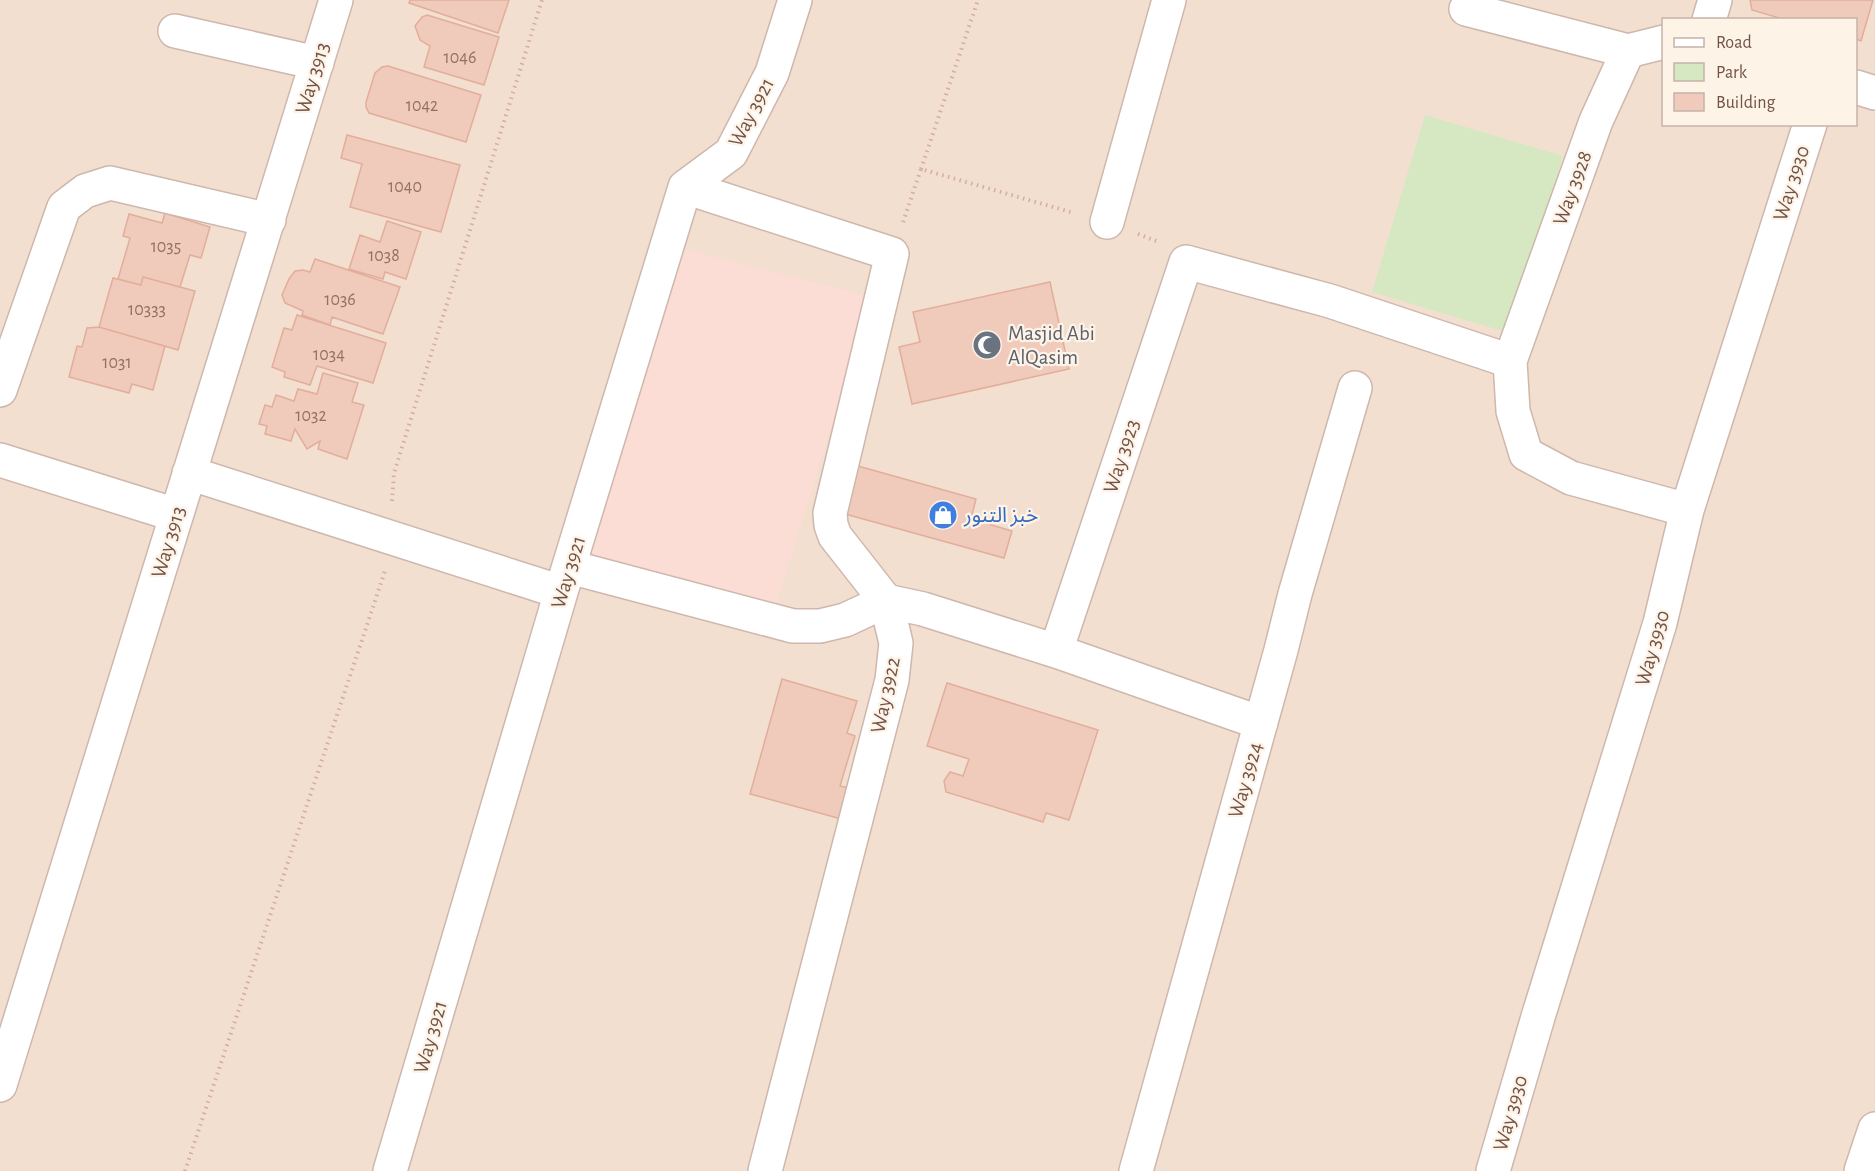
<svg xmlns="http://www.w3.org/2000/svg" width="1875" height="1171" font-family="'Alegreya Sans','Noto Sans Arabic',sans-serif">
  <rect width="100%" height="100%" fill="#fbefe2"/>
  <path fill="#f3dfd0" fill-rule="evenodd" d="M0 0H1875V1171H0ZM1664 20H1856V124H1664Z"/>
  <path fill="#fbddd6" d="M680 248 871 297 773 615 585 558Z"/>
  <path fill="#d5e8c1" d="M1425 115 1563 156 1509 333 1372 292Z"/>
  <path fill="#f0caba" stroke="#e2ae9b" stroke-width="1.5" d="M410 0H509L498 33 409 3Z
    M1750 0H1873L1861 41 1856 39V20H1786L1752 10Z
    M427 15 499 37 484 85 424 67 430 46 420 40 415 26 422 17Z
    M388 66 481 95 466 142 369 113 366 107V102L375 73 382 67Z
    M347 135 460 165 441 232 350 207 362 164 341 158Z
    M165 213 210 227 201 258 190 255 180 287 143 277 141 285 118 279 130 238 123 236 129 214 162 223Z
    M387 221 421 232 406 279 385 272 383 279 349 269 360 235 380 242Z
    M315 259 400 287 383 334 332 317 330 325 302 315 303 311 285 303 282 295 289 279 295 271 303 270 310 272Z
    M143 277 195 291 178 350 99 327 113 278 141 285Z
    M1050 282 1069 369 912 404 899 347 920 342 913 312Z
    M297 315 386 343 373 383 317 366 310 385 284 377 285 372 272 367 284 328 292 330Z
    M99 327 165 346 153 390 132 384 129 393 69 377 77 346 82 347 87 328Z
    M323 373 358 383 352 402 364 405 347 459 318 449 320 441 307 449 295 429 291 441 265 434 267 426 259 424 265 405 272 407 276 395 294 401 298 389 317 394Z
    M858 466 976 499 971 519 1012 531 1004 558 845 514Z
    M782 679 857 701 847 733 855 736 840 786 854 789 845 820 750 794Z
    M947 683 1098 730 1069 820 1046 813 1043 822 946 792 944 781 950 772 963 776 969 759 927 746Z"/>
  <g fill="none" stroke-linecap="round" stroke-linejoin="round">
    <g stroke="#ceb7ac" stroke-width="36">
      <path id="minor" d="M1466 9 1628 51
        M1709 20 1715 0
        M175 31 317 63
        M1856 87 1875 93
        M685 187 892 254 830 513 831 525 835 536 886 601 896 643 892 680 765 1171
        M1107 222 1169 0
        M1510 361 1596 121 1628 51 1664 42
        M0 390 64 207 85 191 110 183 269 220
        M0 460 176 515
        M189 473 561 592
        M570 567 793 626H820L845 620 886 601
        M886 601 923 609 1056 651 1261 723
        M1056 651 1186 262 1330 301 1510 361 1513 411 1526 454 1571 478 1687 510
        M0 1085 336 0
        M390 1171 561 592 685 187 731 153 772 73 795 0
        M1136 1171 1281 650 1295 594 1355 388
        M1493 1171 1538 1017 1660 623 1687 510 1810 124
        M1861 1171 1875 1129"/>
    </g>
    <path stroke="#d4ad9e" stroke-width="4" stroke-dasharray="1.5 4.5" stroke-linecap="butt" d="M921 169 978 0
      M903 222 921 169 1074 213
      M1138 234 1159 242
      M392 501 394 473 542 0
      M185 1171 385 571"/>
    <use href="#minor" stroke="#fff" stroke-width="33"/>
  </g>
  <defs>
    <g id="mosque-disc" transform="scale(1.5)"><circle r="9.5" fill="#6b7280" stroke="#fef3e7"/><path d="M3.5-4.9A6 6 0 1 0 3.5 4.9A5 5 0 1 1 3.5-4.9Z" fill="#fff"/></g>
    <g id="shop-disc" transform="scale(1.5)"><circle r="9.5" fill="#3f7fe0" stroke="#fef3e7"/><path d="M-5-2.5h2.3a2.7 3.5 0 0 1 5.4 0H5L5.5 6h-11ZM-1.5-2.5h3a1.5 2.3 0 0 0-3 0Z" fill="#fff"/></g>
  </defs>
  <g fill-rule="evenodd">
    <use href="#mosque-disc" x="987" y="345"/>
    <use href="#shop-disc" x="943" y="515"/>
  </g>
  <g text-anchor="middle" stroke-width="4.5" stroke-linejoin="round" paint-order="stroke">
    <g font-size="18" fill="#927165">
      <text x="460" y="63">1046</text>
      <text x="422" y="111">1042</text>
      <text x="405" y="192">1040</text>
      <text x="166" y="252">1035</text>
      <text x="384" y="261">1038</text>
      <text x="340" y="305">1036</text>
      <text x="147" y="315">10333</text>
      <text x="329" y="360">1034</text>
      <text x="117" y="368">1031</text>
      <text x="311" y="421">1032</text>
    </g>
    <g font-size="21" fill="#725349" stroke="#fef3e7">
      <text transform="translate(312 78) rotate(-73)" y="7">Way 3913</text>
      <text transform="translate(751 112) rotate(-62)" y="7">Way 3921</text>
      <text transform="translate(1791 183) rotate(-72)" y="7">Way 3930</text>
      <text transform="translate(1572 188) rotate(-70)" y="7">Way 3928</text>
      <text transform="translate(1121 456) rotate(-72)" y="7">Way 3923</text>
      <text transform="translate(168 542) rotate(-73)" y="7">Way 3913</text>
      <text transform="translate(568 572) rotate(-73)" y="7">Way 3921</text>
      <text transform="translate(1652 648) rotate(-74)" y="7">Way 3930</text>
      <text transform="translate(885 695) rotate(-78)" y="7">Way 3922</text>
      <text transform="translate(1245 780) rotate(-74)" y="7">Way 3924</text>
      <text transform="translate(430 1037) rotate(-74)" y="7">Way 3921</text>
      <text transform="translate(1510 1113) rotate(-74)" y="7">Way 3930</text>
    </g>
    <g font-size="21" fill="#5b616d" stroke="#fef3e7" text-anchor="start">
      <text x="1008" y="340">Masjid Abi<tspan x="1008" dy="24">AlQasim</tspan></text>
    </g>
    <g font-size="21" fill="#366cbe" stroke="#fef3e7" text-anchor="start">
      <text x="964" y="522">خبز التنور</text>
    </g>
  </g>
  <rect x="1662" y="18" width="195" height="108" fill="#fef3e7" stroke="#c6b3a8" stroke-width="1.5"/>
  <rect x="1674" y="38" width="30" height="9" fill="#ffffff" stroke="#c6b3a8" stroke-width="1.5"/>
  <text x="1716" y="48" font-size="18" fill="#725349">Road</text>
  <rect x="1674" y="63" width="30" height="18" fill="#d5e8c1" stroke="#c6b3a8" stroke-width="1.5"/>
  <text x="1716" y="78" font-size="18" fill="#725349">Park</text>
  <rect x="1674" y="93" width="30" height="18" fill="#f0caba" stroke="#c6b3a8" stroke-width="1.5"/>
  <text x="1716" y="108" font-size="18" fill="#725349">Building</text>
</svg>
